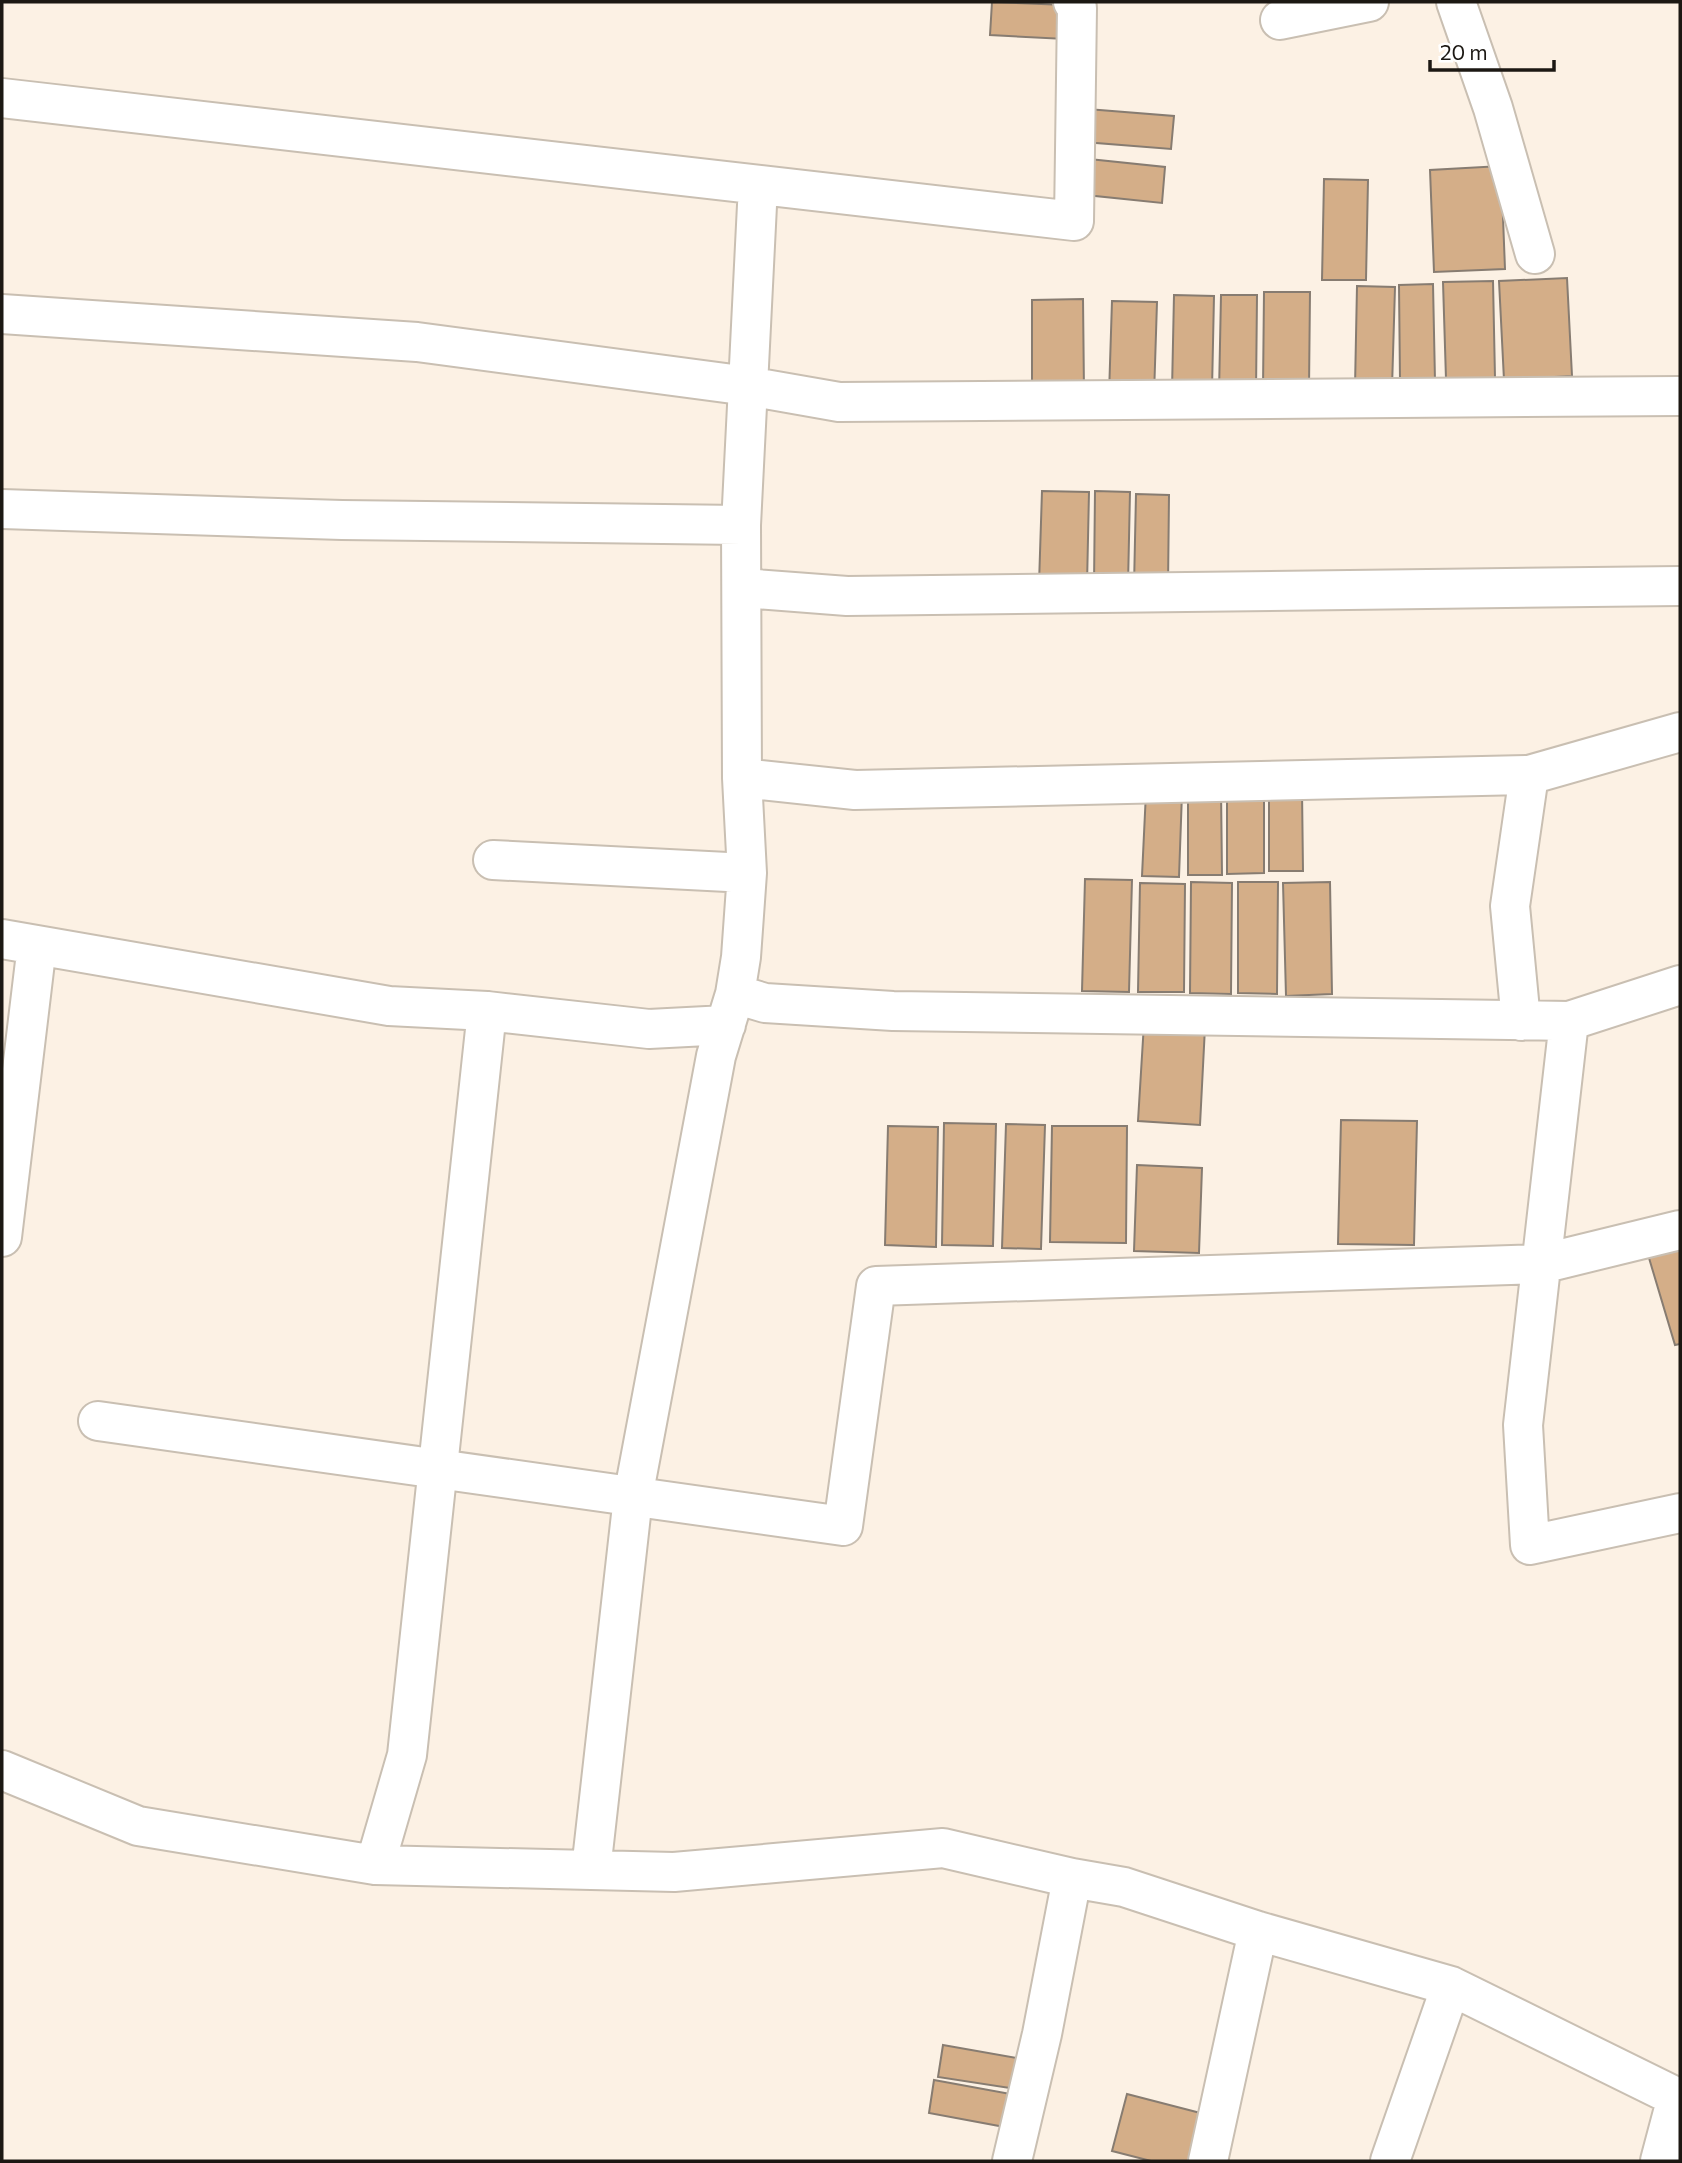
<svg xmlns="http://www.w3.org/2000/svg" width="1682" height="2163" font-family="Commissioner,sans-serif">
  <rect width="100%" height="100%" fill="#fcf1e4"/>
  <path fill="#d4ae88" stroke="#877c71" stroke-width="2" d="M992 2 1066 5 1065 39 990 35Z
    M1087 109 1174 116 1171 149 1084 142Z
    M1089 159 1165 167 1162 203 1086 195Z
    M1501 166 1505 269 1434 272 1430 170Z
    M1324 179 1368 180 1366 280H1322Z
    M1567 278 1572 376 1504 380 1499 281Z
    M1493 281 1495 378 1446 379 1443 282Z
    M1433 284 1435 381H1400L1399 285Z
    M1357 286 1395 287 1392 388 1355 387Z
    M1264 292H1310L1309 389H1263Z
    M1174 295 1214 296 1212 390H1172Z
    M1221 295H1257L1256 393H1219Z
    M1083 299 1084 391H1032V300Z
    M1112 301 1157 302 1154 396 1109 395Z
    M1042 491 1089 492 1087 585 1039 584Z
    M1095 491 1130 492 1128 585H1094Z
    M1136 494 1169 495 1168 587 1134 586Z
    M1188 789H1221L1222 875H1188Z
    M1269 790H1302L1303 871H1269Z
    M1227 791H1264V873L1227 874Z
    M1146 792 1182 793 1179 877 1142 876Z
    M1085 879 1132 880 1129 992 1082 991Z
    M1191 882 1232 883 1231 994 1190 993Z
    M1238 882H1278L1277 994 1238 993Z
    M1330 882 1332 994 1286 996 1283 883Z
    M1140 883 1185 884 1184 992H1138Z
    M1144 1023 1205 1027 1200 1125 1138 1121Z
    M1341 1120 1417 1121 1414 1245 1338 1244Z
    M944 1123 996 1124 993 1246 942 1245Z
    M1006 1124 1045 1125 1041 1249 1002 1248Z
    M888 1126 938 1127 936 1247 885 1245Z
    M1052 1126H1127L1126 1243 1050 1242Z
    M1137 1165 1202 1168 1199 1253 1134 1251Z
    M1680 1238V1344L1675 1345 1646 1248Z
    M943 2045 1028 2060 1023 2090 938 2077Z
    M934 2080 1016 2095 1010 2128 929 2113Z
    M1127 2094 1212 2116 1200 2161H1151L1112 2151Z"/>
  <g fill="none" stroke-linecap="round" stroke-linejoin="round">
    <g stroke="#c9bfb2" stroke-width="42">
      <path id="minor" d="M1456 2 1493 108 1535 254
        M1280 20 1369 2
        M2 98 1074 221 1077 8 1073 2
        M758 185 748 386 839 402 1680 396
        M2 314 417 342 748 386 741 525 742 778 747 873 741 957 735 994 716 1056 633 1497 591 1870
        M2 509 342 520 741 525
        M742 588 847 596 1680 586
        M742 778 855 790 1529 775 1680 732
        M493 860 747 873
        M2 939 389 1006 487 1011 649 1029 726 1025
        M1680 985 1569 1021 1523 1425 1530 1545 1680 1513
        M735 994 765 1003 893 1011 1569 1021
        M1521 1021 1510 906 1529 775
        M2 1237 37 945
        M98 1421 843 1526 876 1286 1541 1264 1680 1230
        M2 1770 138 1826 375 1865 674 1872 943 1848 1072 1878 1124 1887 1258 1931 1451 1986 1680 2099
        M375 1865 407 1755 487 1011
        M1012 2161 1042 2034 1072 1878
        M1208 2161 1258 1931
        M1390 2161 1451 1986
        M1660 2161 1677 2097"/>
    </g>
    <use href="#minor" stroke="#fff" stroke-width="38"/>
  </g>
  <rect width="1682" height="2163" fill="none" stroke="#1c1813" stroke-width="7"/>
  <path d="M1430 60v10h124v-10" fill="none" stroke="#1c1813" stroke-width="3.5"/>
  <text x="1440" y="60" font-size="21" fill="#1c1813" stroke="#ffffff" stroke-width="5" paint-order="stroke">20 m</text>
</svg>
